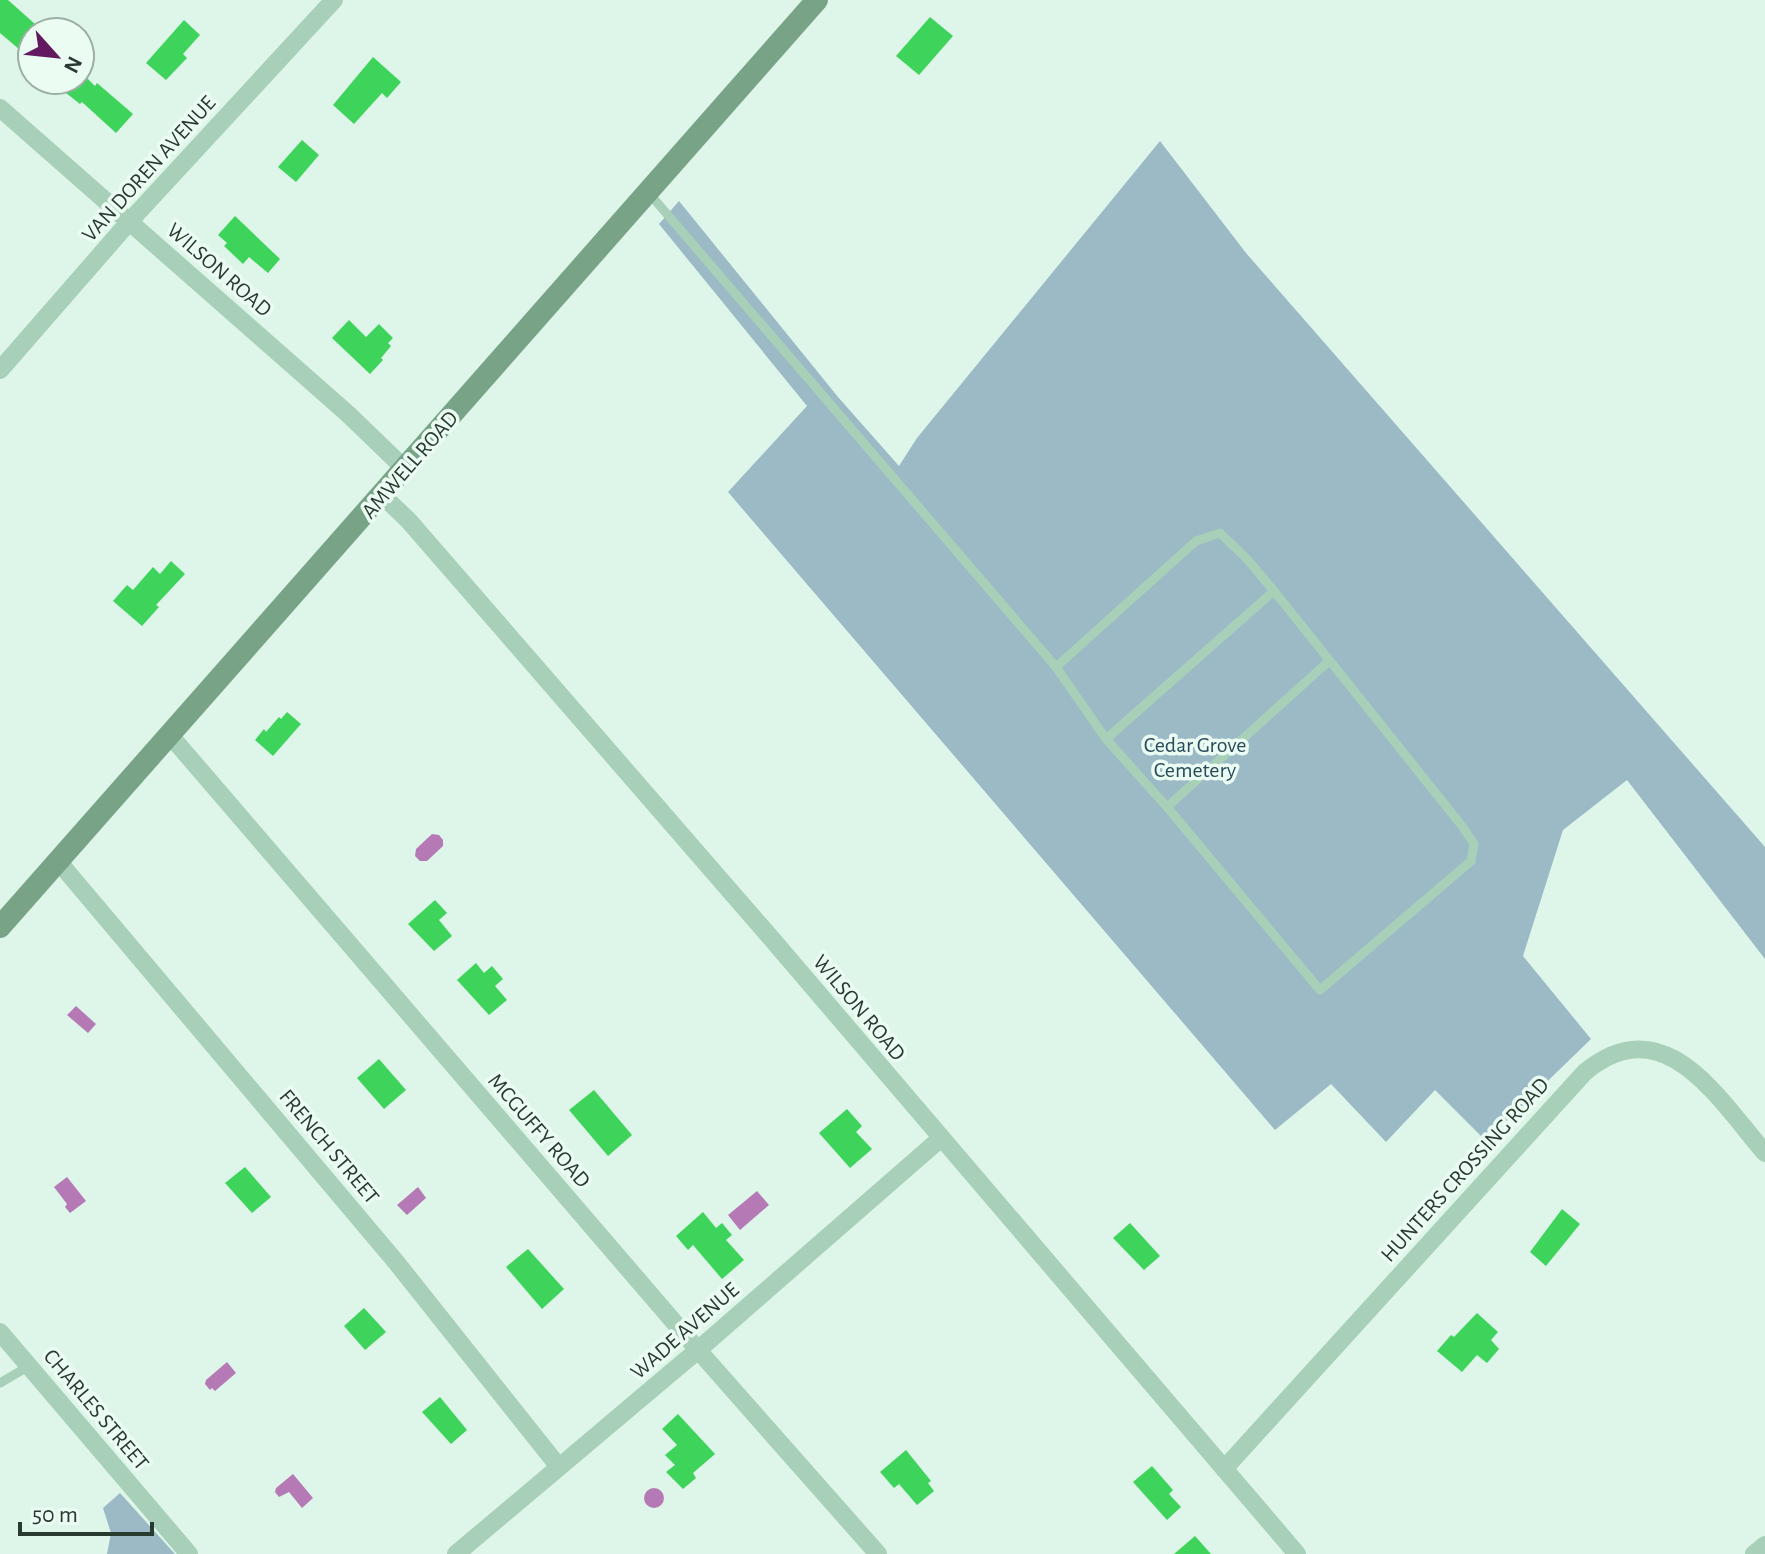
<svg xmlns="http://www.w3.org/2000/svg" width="1765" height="1554" font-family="'Alegreya Sans',sans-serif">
  <rect width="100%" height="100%" fill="#def5e9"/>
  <path fill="#9bbac6" d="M1160 141 1246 253 1765 847V959L1627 780 1563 830 1523 956 1591 1039 1486 1141 1435 1090 1386 1142 1331 1084 1275 1130 728 492 807 406 659 224 679 201 838 397 899 466 917 438Z
    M120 1493 175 1554H107L111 1533 103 1508Z"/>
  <path fill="#b579b6" d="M432 834 439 835 443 840V846L427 861H420L415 856 416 849Z
    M76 1006 96 1024 88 1033 67 1015Z
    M67 1177 86 1201 70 1213 65 1207 67 1204 54 1187Z
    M418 1187 426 1198 407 1215 397 1205Z
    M757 1191 769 1205 740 1230 728 1215Z
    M227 1362 236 1373 215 1391 212 1388 210 1390 205 1384 206 1380Z
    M293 1474 313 1498 302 1508 289 1492 279 1497 275 1492 276 1488Z
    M644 1498a10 10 0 1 1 20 0a10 10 0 1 1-20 0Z"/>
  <path fill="#3ed35b" d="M0 0H8L44 32H32V48L26 55 0 33Z
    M930 17 953 36 919 75 896 56Z
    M184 20 200 35 183 54 187 58 166 80 146 63Z
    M373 57 401 82 387 98 382 93 354 124 333 105Z
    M83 74 95 86 97 83 133 114 116 133 82 102 80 104 66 93Z
    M302 140 319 155 296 182 278 167Z
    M235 216 280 259 268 273 249 257 243 264 224 246 227 243 218 235Z
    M349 320 366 337 379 324 393 338 388 343 391 346 381 358 383 360 370 374 332 338Z
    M171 561 185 574 156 605 159 607 142 626 113 601 127 585 133 590 153 567 160 574Z
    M287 712 301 724 273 756 255 740 264 729 266 732 279 717 281 719Z
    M435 900 447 913 439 920 452 936 434 951 408 924Z
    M476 963 484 973 492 966 503 979 495 986 507 1000 489 1015 457 980Z
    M379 1059 406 1090 384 1109 357 1078Z
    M594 1090 632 1135 608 1156 569 1110Z
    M847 1109 862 1126 856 1132 872 1149 850 1168 819 1133Z
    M245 1167 271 1197 252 1213 225 1183Z
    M1562 1209 1580 1224 1546 1266 1530 1252Z
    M703 1212 716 1228 722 1223 732 1235 726 1240 744 1260 722 1279 693 1245 688 1250 676 1236Z
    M1130 1223 1160 1256 1144 1270 1113 1238Z
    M528 1249 564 1289 542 1309 506 1267Z
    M364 1308 386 1332 365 1350 344 1326Z
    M1477 1313 1498 1332 1491 1340 1499 1349 1487 1363 1477 1355 1462 1372 1437 1351 1451 1335 1454 1337Z
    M440 1397 467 1430 451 1444 422 1412Z
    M678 1414 715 1454 693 1473 696 1478 683 1489 666 1472 675 1465 665 1455 677 1445 662 1429Z
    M906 1450 931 1481 928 1483 934 1491 917 1505 899 1484 894 1488 880 1472Z
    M1152 1466 1173 1490 1169 1494 1181 1507 1167 1520 1133 1482Z
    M1195 1536 1211 1554H1174Z"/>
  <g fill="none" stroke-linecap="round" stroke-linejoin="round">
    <path stroke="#a8cfb8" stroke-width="9" d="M648 192 1056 667 1106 739 1167 807 1320 990 1471 861 1474 844 1462 826 1274 591 1247 559 1220 533 1196 541 1056 667
      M1106 739 1274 591
      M1167 807 1329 661
      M0 1383 29 1366"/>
    <path stroke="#a8cfb8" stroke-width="18" d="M0 108 348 414 405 469
      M0 370 129 222 334 0
      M382 495 409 521 771 938 1297 1554
      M169 734 698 1350 878 1554
      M58 861 396 1262 559 1467
      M0 1332 189 1554
      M1224 1469 1585 1072C1664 1007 1717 1097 1765 1153
      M456 1554 698 1350 940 1139
      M1754 1554 1765 1545"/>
    <path stroke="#78a386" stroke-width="22" d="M0 927 817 0"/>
  </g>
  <g text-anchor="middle" stroke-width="7" stroke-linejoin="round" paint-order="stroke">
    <g font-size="22" fill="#293b2e" stroke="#ebfcf3">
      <text transform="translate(148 168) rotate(-48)" y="8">VAN DOREN AVENUE</text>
      <text transform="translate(220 269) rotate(41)" y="8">WILSON ROAD</text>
      <text transform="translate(409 464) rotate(-49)" y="8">AMWELL ROAD</text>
      <text transform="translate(860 1007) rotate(50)" y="8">WILSON ROAD</text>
      <text transform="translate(540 1130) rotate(49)" y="8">MCGUFFY ROAD</text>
      <text transform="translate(330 1146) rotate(50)" y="8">FRENCH STREET</text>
      <text transform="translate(1464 1169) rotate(-48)" y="8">HUNTERS CROSSING ROAD</text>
      <text transform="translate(684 1330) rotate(-41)" y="8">WADE AVENUE</text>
      <text transform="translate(97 1409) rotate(50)" y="8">CHARLES STREET</text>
    </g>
    <g font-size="22" fill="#294c5c" stroke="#ebfcf3">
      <text x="1195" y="752">Cedar Grove<tspan x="1195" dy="25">Cemetery</tspan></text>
    </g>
  </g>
  <g transform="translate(56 56) rotate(117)"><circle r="38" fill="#ebfcf3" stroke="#9dafa4" stroke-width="2"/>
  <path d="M0-6L14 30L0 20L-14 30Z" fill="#621960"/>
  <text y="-12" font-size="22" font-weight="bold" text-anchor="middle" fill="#293b2e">N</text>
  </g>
  <path d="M20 1522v12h132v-12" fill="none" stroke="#293b2e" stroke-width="4"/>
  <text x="32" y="1522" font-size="24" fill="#293b2e" stroke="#ebfcf3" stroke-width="6" paint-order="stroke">50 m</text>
</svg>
